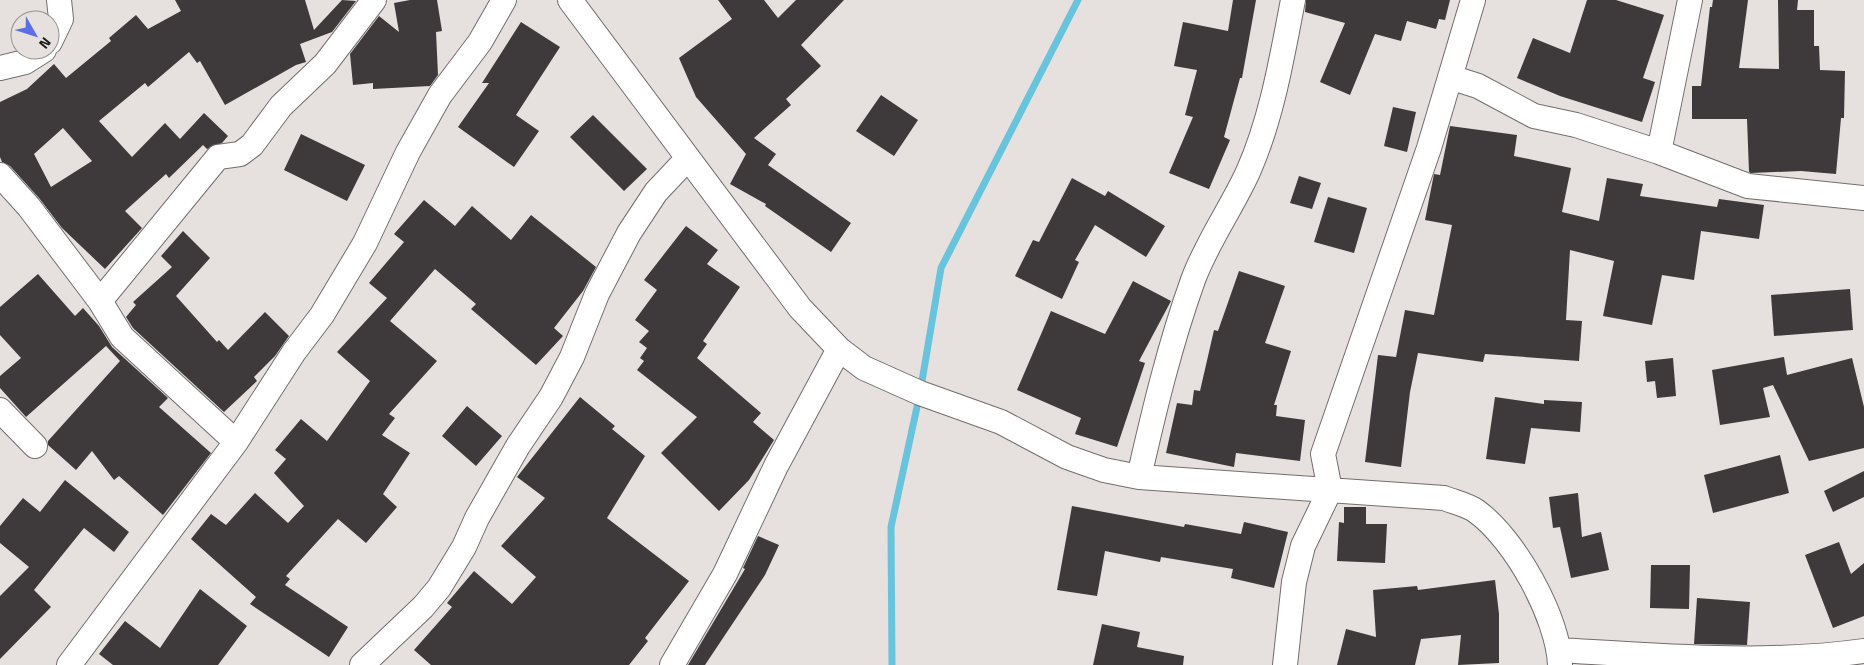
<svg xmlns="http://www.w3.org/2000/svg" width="1864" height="665" font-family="'Titillium Web',sans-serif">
  <rect width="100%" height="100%" fill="#e6e0de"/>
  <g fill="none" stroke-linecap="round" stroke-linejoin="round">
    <path stroke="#68c4dd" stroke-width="7" d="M892 665 891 527 920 393 941 268 1078 0"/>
  </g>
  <path fill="#3e3a3c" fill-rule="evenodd" d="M175 0H305L314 30 342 0 356 1 332 32 300 44 306 62 296 65 225 105 200 61 197 63 189 52 148 87 145 83 99 121 132 157 165 123 180 139 204 113 228 136 222 143 207 149 203 145 169 178 166 174 125 211 142 228 105 269 62 228 39 198 10 166 2 162 0 157V102L27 89 54 64 66 78 111 41 109 38 136 15 148 29 181 11ZM63 128 92 161 51 187 34 154Z
    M410 0H437L442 31 436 32 438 75 430 86 373 89V83L353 85 350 54 379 16 399 32 394 3Z
    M718 0H764L778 18 796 0H844L801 45 821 66 786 99 791 105 754 138 776 154 768 165 851 223 831 252 765 206 766 204 730 184 746 154 696 97 679 58 732 19Z
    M1233 0H1256L1242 78H1240L1224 137 1230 140 1209 189 1169 173 1193 117 1185 115 1197 70 1174 66 1183 22 1228 31Z
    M1306 0H1450L1445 20 1439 19 1436 29 1407 21 1401 41 1375 34 1350 95 1320 82 1345 23 1305 12Z
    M1587 0H1616L1664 15 1643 78 1655 82 1642 122 1560 96 1517 78 1533 38 1570 53Z
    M1713 0H1748L1739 68 1779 69 1778 0H1798L1797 10H1814V46H1819L1820 70 1845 71 1844 118H1841L1836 174 1801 171 1751 173 1749 172 1747 119H1692V86H1701L1710 7H1712Z
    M521 22 560 47 516 115 539 131 514 167 458 127 489 83H482Z
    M881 95 918 120 894 156 856 131Z
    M1393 107 1416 112 1407 152 1384 146Z
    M593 115 647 169 624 191 570 137Z
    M1450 126 1517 135 1514 156 1571 168 1562 212 1599 221 1607 178 1643 184 1640 196 1717 207 1719 199 1764 205 1759 239 1701 231 1694 280 1662 275 1652 325 1603 316 1614 261 1570 250 1566 320 1582 321 1579 361 1485 354 1483 362 1418 353 1410 392 1401 467 1365 462 1378 355 1396 357 1405 310 1434 315 1452 225 1425 220 1433 179 1434 174 1440 175Z
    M301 134 365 165 347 201 284 170Z
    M1299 176 1321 183 1312 209 1290 203Z
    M1072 178 1105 196 1108 191 1165 226 1146 257 1095 225 1075 260 1079 262 1062 299 1015 276 1033 240 1039 242Z
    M1328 197 1367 208 1354 253 1314 242Z
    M424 200 455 226 472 206 511 240 531 215 596 267 583 291 554 328 563 336 536 365 471 309 476 304 435 269 390 321 437 361 389 414 395 418 382 435 410 453 383 494 397 507 366 543 338 519 286 576 290 579 285 585 348 627 329 657 250 604 256 597 191 539 211 514 226 525 255 493 288 523 304 506 274 473 286 459 275 450 301 419 327 441 370 381 337 352 387 298 369 283 404 242 394 234Z
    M686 226 718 250 707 264 740 287 703 341 707 344 697 358 761 413 753 422 774 440 749 480 719 511 661 453 697 417 637 370 644 361 640 358 647 348 639 342 649 331 635 320 657 290 644 280Z
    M183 231 210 258 176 296 217 342 219 340 228 350 265 312 289 336 275 356 254 377 257 381 224 412 133 328 126 317 136 305 133 302 172 267 161 256Z
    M1239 271 1285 286 1265 343 1291 351 1274 405H1277L1276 416 1305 420 1300 461 1236 453 1234 467 1166 453 1177 403 1192 405 1194 390 1200 391 1214 330 1218 331Z
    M38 274 75 316 83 308 99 326 112 347 168 398 159 407 211 453 163 515 119 476 114 480 92 451 76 470 48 445V441L120 361 106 346 26 417 0 388V376L21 358 0 335V307Z
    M1133 281 1171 301 1139 361 1145 363 1117 447 1075 434 1081 418 1017 390 1051 311 1105 334Z
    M1850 289 1853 330 1774 336 1771 295Z
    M1784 357 1787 375 1852 358 1864 407V448L1809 461 1773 385 1763 388 1770 417 1720 425 1712 370Z
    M1673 358 1676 396 1657 398 1655 381 1647 382 1645 361Z
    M580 397 615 426 612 429 645 456 607 518 689 581 645 638 648 641 629 665H431L414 650 452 607 447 603 474 571 512 604 536 577 501 546 545 498 517 477Z
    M1495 397 1544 404V400L1582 402 1580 432 1531 428 1525 464 1486 459Z
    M467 406 502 436 476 466 442 436Z
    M1780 455 1789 493 1713 513 1704 475Z
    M1864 471V497L1833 512 1824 491Z
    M65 480 129 532 114 552 84 528 34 590 51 607 0 659V596L29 567 0 543V526L23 498 40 512Z
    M1578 493 1582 537 1601 532 1609 570 1571 578 1560 527 1553 528 1549 497Z
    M1072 506 1184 527 1185 524 1241 534 1244 522 1288 532 1274 588 1231 578 1233 569 1161 557 1160 562 1105 551 1097 596 1057 590Z
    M1344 507H1366V524H1387L1385 563 1337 561 1339 522 1344 523Z
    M758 536 779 545 765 575 705 665H688L745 569 743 568Z
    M1839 542 1851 574 1864 563V616L1833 628 1805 555Z
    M1651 565H1690L1689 609 1650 608Z
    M1495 580 1499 614V663L1458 665 1461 635 1421 639 1415 665H1337L1346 629 1376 637 1373 590 1417 586 1418 590Z
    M200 589 247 626 218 665H113L99 654 125 621 160 648Z
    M1697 598 1750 602 1747 645 1694 644Z
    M1102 624 1140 632 1137 647 1184 656 1183 665H1093Z"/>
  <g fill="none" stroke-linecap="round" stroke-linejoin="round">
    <g stroke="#736e6c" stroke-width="26">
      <path id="minor" d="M570 0 800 308 839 349 864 368 920 393 1001 422 1067 457 1104 470 1139 477 1444 498C1454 502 1468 505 1476 511 1515 539 1558 617 1560 665
        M50 42 61 19 59 0
        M0 68 25 62 44 50
        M1450 77 1478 86 1534 116 1576 125 1659 152 1748 186 1864 198
        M1659 152 1690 0
        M0 175 29 207 100 301 122 337 236 442
        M100 301 218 157 240 154 252 145 281 106 325 64 374 0
        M0 410 35 446
        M1139 477C1154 411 1170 344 1193 280 1207 242 1231 209 1248 172 1272 118 1282 57 1293 0
        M1559 650C1660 656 1764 665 1864 651
        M69 665 236 442 294 352 322 315 365 243 408 152 440 95 480 42 504 0
        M362 665 423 607 439 588 464 547 477 518 518 446 551 397 572 357 597 294 629 233 656 192 688 158
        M672 665 725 574 776 466 839 349
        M1285 665 1294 582 1303 546 1330 490 1323 454 1429 148 1473 0"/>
    </g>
    <use href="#minor" stroke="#fff" stroke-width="24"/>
  </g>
  <g transform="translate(35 35) rotate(129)"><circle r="24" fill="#e6e0de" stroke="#95918f"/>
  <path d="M0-4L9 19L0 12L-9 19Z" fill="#5b6ee5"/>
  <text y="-8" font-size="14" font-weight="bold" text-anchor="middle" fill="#1c1a19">N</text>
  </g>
</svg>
